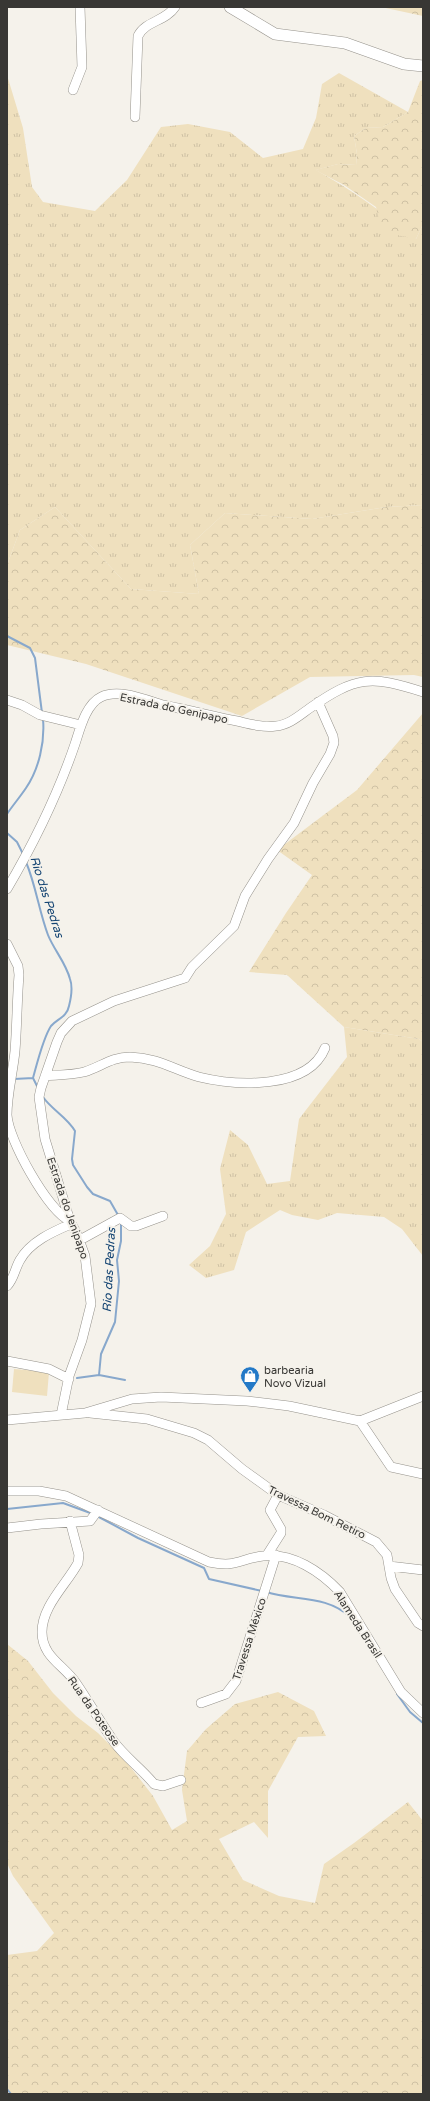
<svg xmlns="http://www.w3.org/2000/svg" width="430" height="2101" font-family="'Varela Round',sans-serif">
  <defs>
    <pattern id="grass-tufts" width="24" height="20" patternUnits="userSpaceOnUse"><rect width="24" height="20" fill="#efe0be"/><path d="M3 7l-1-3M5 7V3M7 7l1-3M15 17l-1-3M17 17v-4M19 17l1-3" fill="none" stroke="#cec1a4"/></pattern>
    <pattern id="forest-crowns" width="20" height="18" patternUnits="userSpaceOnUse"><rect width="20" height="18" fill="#efe0be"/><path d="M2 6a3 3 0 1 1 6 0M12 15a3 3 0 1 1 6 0" fill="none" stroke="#cec1a4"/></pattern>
  </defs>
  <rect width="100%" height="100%" fill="#f5f2eb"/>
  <path fill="url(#grass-tufts)" d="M339 73 408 112 383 127 366 128 354 136 357 154 356 165 338 164 316 170C352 190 384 213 416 239L423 224V505L386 507 312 519 225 513 190 545 199 594 131 589 55 507 20 530 7 565V75L23 128 32 187 43 202 95 211 127 180 161 127 188 124 230 132 263 158 303 149 316 118 322 84Z
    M344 1027 419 1039 423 1042V1256L402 1229 384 1217 337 1213 318 1220 292 1215 280 1210 246 1232 234 1270 206 1278 189 1265 210 1246 226 1214 220 1169 230 1130 248 1145 267 1184 290 1181 299 1119 347 1057Z"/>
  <path fill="url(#forest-crowns)" d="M381 7H423V16Z
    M423 80V224L416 239 382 232 376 207 344 185 315 170 338 164 356 165 357 154 354 136 366 128 383 127 408 112 420 81Z
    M423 505V677L414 675 310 677 242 716 86 664 7 645V565L20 530 55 507 131 589 199 594 190 545 225 513 312 519 386 507Z
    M423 713V1042L419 1039 344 1027 287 975 249 972 286 913 312 875 277 850 357 790Z
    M7 1644 28 1661 53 1693 76 1716 98 1733 125 1760 153 1796 172 1830 187 1821 182 1790 187 1751 206 1729 235 1704 278 1692 314 1711 326 1736 298 1737 268 1791V1838L254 1822 219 1839 243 1880 279 1896 315 1903 324 1864 354 1843 408 1802 423 1821V2094H7V1955L37 1951 54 1933 13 1876 7 1863Z"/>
  <path fill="#efe0be" d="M14 1369 49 1372 47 1396 12 1392Z"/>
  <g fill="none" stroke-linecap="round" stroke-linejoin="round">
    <path stroke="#88a8cc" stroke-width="2" d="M7 636 30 648 35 658 42 713
      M7 814C13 805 20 797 26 788 39 769 45 742 43 719
      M7 833 17 842 23 854
      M26 862C36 886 39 911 48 935 54 950 66 963 70 979 73 987 71 998 69 1006 67 1017 57 1019 51 1026 43 1038 37 1064 33 1078L38 1088
      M14 1079 33 1078
      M43 1097C52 1110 67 1117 75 1131L72 1159 73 1165 87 1187 93 1194 110 1201 118 1215
      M99 1375 101 1354 115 1322 119 1281 117 1260 121 1241V1223
      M77 1378 99 1375 125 1380
      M7 1509 63 1503 93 1514
      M97 1516 138 1538 204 1568 209 1579 262 1591
      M266 1592C295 1601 327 1595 350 1617
      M397 1694 410 1712 423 1723
      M7 2089 11 2094"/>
    <g stroke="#95928b" stroke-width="10">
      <path id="minor" d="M73 90 82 67 80 7
        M135 117 138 36C145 21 166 21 175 7
        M7 700 22 705 40 715 81 725
        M7 889C34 843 58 794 75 744 80 729 86 704 101 697 119 688 146 700 163 705 188 710 213 716 237 721 250 724 263 728 276 726 289 725 300 715 310 708 356 676 371 675 423 692
        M7 944 18 966 19 975C17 1000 17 1026 15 1051 13 1072 7 1094 7 1115 8 1139 48 1211 70 1221
        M45 1076C58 1075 72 1075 84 1072 101 1067 111 1057 130 1057 159 1058 174 1070 199 1077 236 1086 308 1090 325 1048
        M80 1240 120 1218 131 1226H136L163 1216
        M7 1286C14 1279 15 1268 20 1260 30 1242 52 1232 71 1224
        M7 1361 49 1369 69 1379
        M90 1413 147 1419 194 1433 208 1440 242 1469 278 1495 324 1515 376 1542 387 1555 391 1578 395 1589 418 1623 423 1626
        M61 1415 69 1376 82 1340 91 1304 85 1256 77 1234 70 1221 45 1139 39 1097 41 1088 57 1042 61 1033 72 1021 114 1001 185 978 192 967 234 926 245 896 268 859 294 823 313 783 330 754 334 743 333 736 318 702
        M7 1420 85 1413 132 1399 161 1397 247 1401 289 1406 360 1421 423 1396
        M360 1421 391 1467 423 1474
        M7 1491H39L66 1496 209 1562C237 1568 239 1559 263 1556 292 1552 321 1572 340 1592L401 1692 423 1713
        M70 1521 79 1555 78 1563C66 1585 42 1606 42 1632 42 1657 64 1665 76 1683 89 1702 101 1723 114 1742 125 1757 142 1769 154 1784L163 1786 181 1780
        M7 1528 41 1524 90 1521 98 1510
        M267 1555 281 1533V1529L270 1510 278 1495
        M389 1566 423 1570
        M201 1703 226 1694 236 1681 276 1555"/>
    </g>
    <g stroke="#95928b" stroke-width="12">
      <path id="tertiary" d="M230 7 275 34 345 43 404 64 423 66"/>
    </g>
    <use href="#minor" stroke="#fff" stroke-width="9"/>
    <use href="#tertiary" stroke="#fff" stroke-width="11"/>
  </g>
  <defs>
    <g id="shop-pin" transform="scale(1)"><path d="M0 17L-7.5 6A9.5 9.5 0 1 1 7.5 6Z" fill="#2379c7" stroke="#f5f2eb"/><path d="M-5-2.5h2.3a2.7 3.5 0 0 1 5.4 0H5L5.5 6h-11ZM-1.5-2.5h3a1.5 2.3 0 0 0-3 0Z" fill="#fff"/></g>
  </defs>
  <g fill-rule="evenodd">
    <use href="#shop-pin" x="250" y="1376"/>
  </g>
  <g text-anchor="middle" stroke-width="4" stroke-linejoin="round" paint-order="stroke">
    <g font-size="11" fill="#383734" stroke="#f5f2eb">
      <text transform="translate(174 708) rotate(12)" y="4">Estrada do Genipapo</text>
      <text transform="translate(68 1208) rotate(71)" y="4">Estrada do Jenipapo</text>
      <text transform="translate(317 1512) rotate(26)" y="4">Travessa Bom Retiro</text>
      <text transform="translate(358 1624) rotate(57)" y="4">Alameda Brasil</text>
      <text transform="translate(249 1639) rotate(-72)" y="4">Travessa México</text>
      <text transform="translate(94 1711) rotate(55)" y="4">Rua da Poteose</text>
    </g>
    <g font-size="11" fill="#383734" stroke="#f5f2eb" text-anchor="start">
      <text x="264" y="1374">barbearia<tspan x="264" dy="13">Novo Vizual</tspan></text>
    </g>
    <g font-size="12" font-style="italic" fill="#154573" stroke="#f5f2eb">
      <text transform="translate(47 897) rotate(72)" y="4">Rio das Pedras</text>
      <text transform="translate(109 1270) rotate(-87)" y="4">Rio das Pedras</text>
    </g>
  </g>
  <rect width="430" height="2101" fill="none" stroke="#383734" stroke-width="16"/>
</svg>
